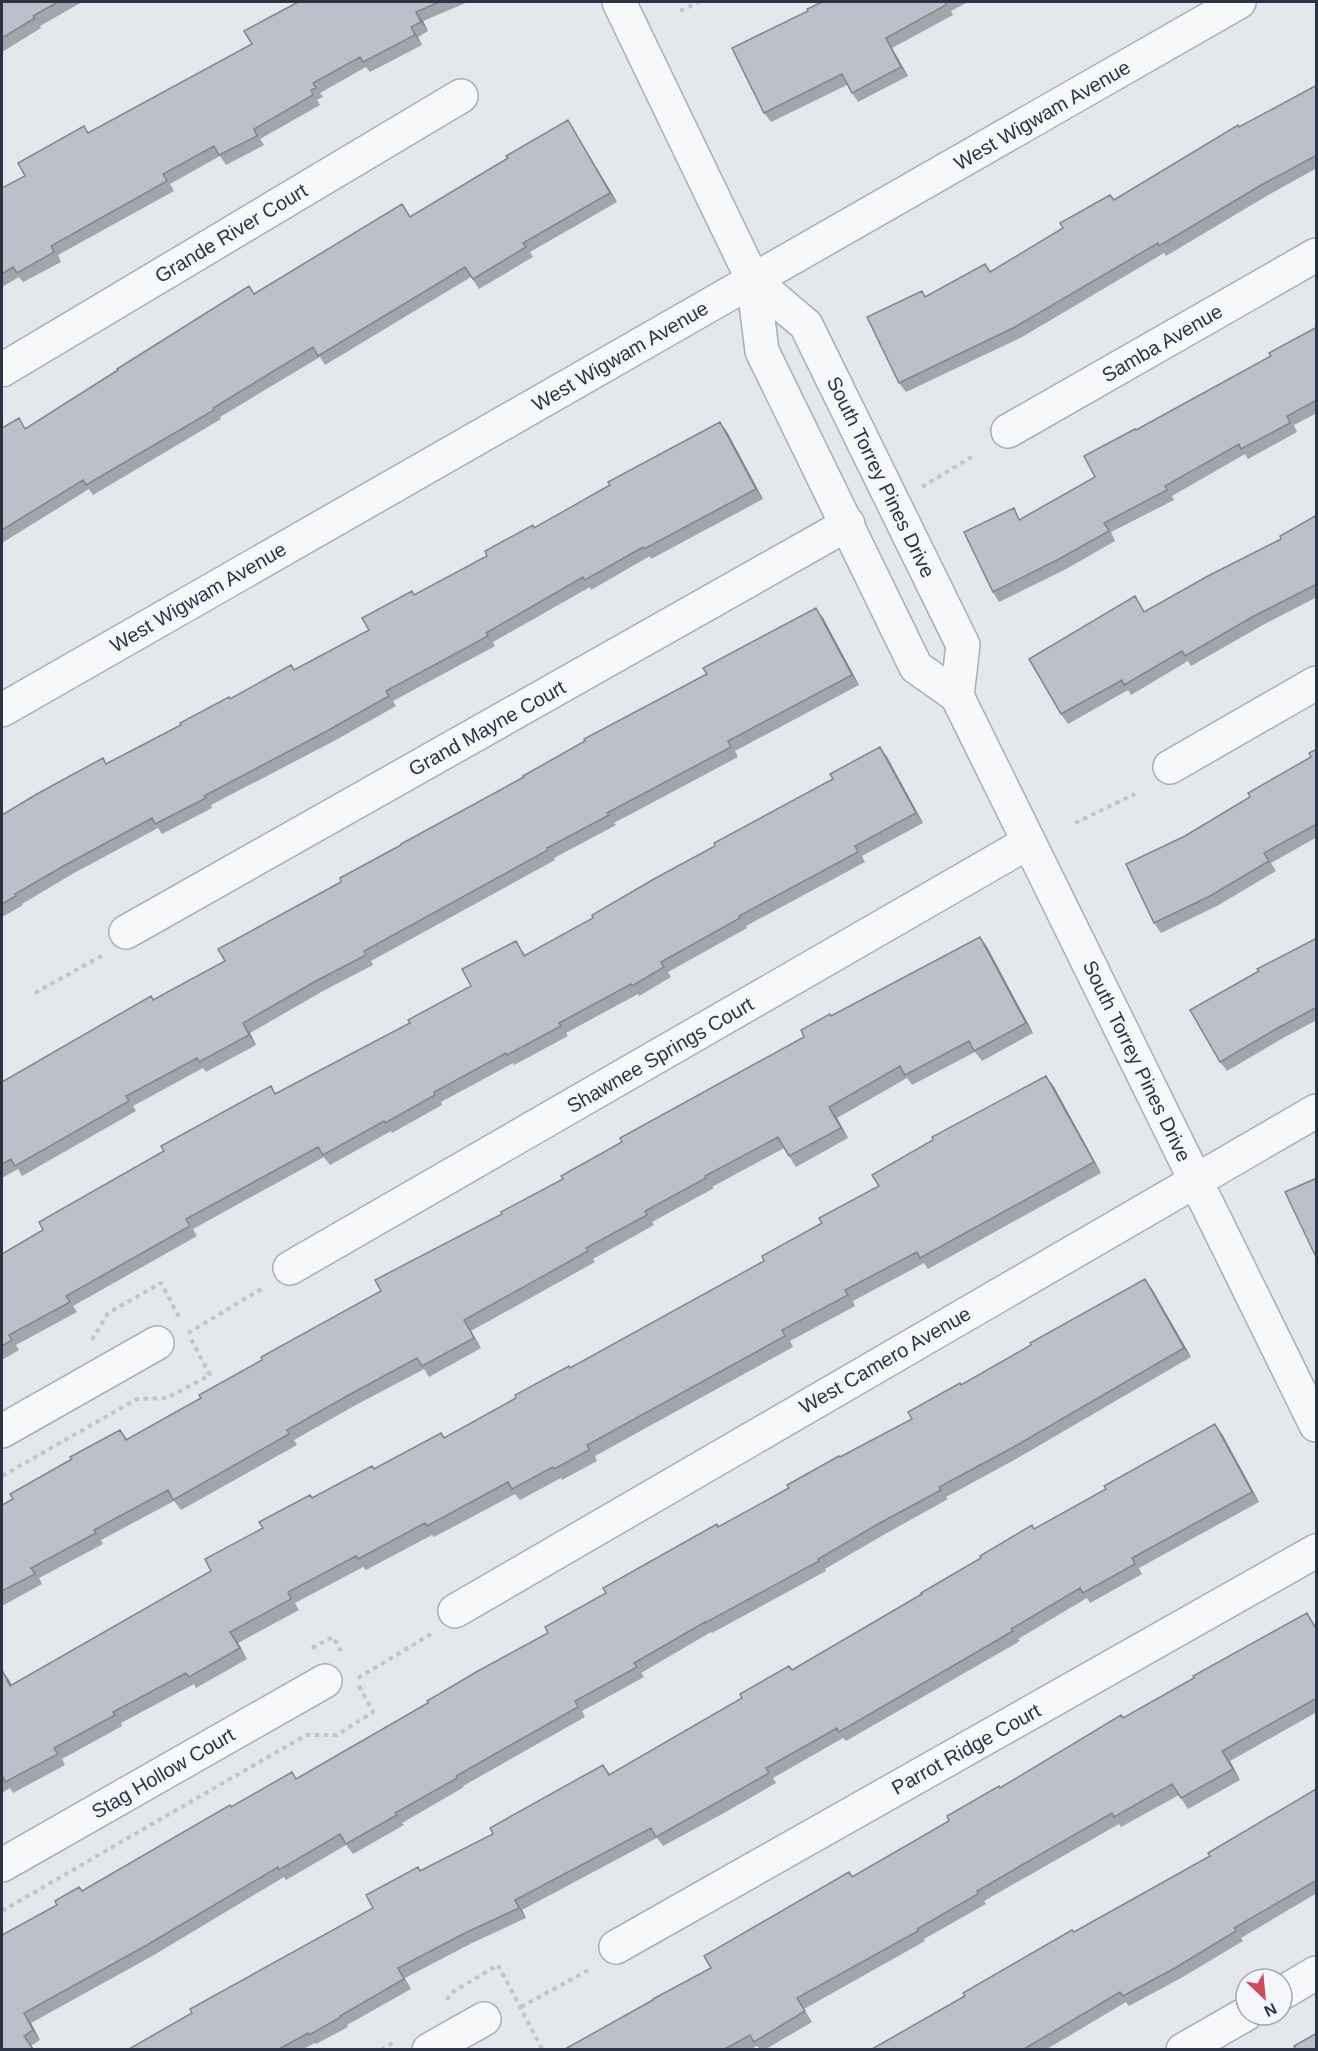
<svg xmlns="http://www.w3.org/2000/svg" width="1318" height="2051" font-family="Arial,sans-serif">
  <rect width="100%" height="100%" fill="#e4e7ec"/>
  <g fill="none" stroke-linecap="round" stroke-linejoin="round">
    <g stroke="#a9aeb7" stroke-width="36">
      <path id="minor" d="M619 2 753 280 762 351 916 667 957 696 1316 1425
        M753 280 806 325 963 645 957 696
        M2 370 461 96
        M1008 431 1316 255
        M2 710 1239 2
        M1170 767 1316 683
        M126 932 848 524
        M290 1268 1029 842
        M2 1431 157 1343
        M455 1611 1316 1111
        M2 1865 325 1681
        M616 1947 1316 1551
        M1282 1993 1316 1973
        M429 2050 484 2019
        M1183 2050 1246 2014"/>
    </g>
    <path stroke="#c2c5cb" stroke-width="4" stroke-dasharray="4.5 4.5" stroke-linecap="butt" d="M680 11 699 2
      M922 487 973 456
      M1075 823 1135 794
      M35 993 103 955
      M188 1333 263 1288
      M92 1340 108 1313 161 1283 179 1317
      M2 1476 137 1399 167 1398 210 1375 191 1339
      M312 1648 333 1637 341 1651
      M358 1678 431 1634
      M2 1911 306 1735H337L373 1712 358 1684
      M447 2000 451 1993 498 1965 542 2049 541 2050
      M521 2007 592 1968
      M381 2050 396 2041"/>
    <use href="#minor" stroke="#f7f8fa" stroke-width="33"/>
  </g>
  <path fill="#a1a5ae" d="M2 2H82L40 26 41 28 2 52Z
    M298 2H468L423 21 428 31 418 37 422 45 370 72 366 67 320 93 323 97 317 100 320 105 260 139 264 145 226 165 220 156 170 184 174 191 58 255 61 262 23 282 19 277 2 287V188L25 176 88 133 252 44Z
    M822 2H968L951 11 953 15 892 48 908 76 858 102 847 85 771 122 764 113 808 11Z
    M1317 85V168L1270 194 1166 256 1164 253 1022 337 906 392 899 383 922 291 925 296 991 272 1239 127Z
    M574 130 617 202 530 252 533 257 479 289 471 277 325 365 320 357 220 417 221 419 93 495 89 489 2 543V428L26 429 255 294 411 217Z
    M1317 327V413L1294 425 1297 432 1248 459 1245 454 1172 496 1174 500 1111 532 1115 541 1066 569 999 602 993 592 1021 519 1095 477 1136 430 1271 356Z
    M720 422 727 432 763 499 651 559 650 556 591 590 590 587 493 642 495 646 393 701 396 706 334 741 211 805 212 808 162 834 158 828 74 873 22 904 23 905 2 917V815L107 763 231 698 295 670 369 630 412 591 415 595 487 556Z
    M1317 515V597L1261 626 1191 666 1188 661 1131 695 1128 690 1068 724 1061 714 1135 596 1145 612 1281 539Z
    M823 618 859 685 735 751 738 757 614 823 616 825 554 858 555 860 371 961 373 965 323 991 250 1033 256 1045 206 1072 203 1068 133 1106 136 1111 22 1176 18 1169 2 1178V1082L151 996 154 1000 225 961Z
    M880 747 887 757 923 823 862 856 865 862 746 926 747 928 668 972 671 977 639 996 638 994 566 1033 568 1036 514 1065 513 1063 441 1102 442 1105 392 1133 391 1131 330 1165 324 1157 193 1229 197 1236 73 1306 77 1312 16 1345 19 1350 2 1360V1254L43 1230 276 1093 410 1023 471 986 523 951 525 955 593 918 715 846 833 779Z
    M1317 749V837L1271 863 1276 871 1217 906 1161 933 1154 923 1185 836 1250 797 1311 757Z
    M980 937 987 947 1033 1033 982 1061 975 1052 912 1085 907 1078 837 1118 848 1138 796 1167 784 1148 712 1187 714 1188 652 1222 654 1225 593 1259 595 1262 471 1331 481 1348 429 1377 424 1369 354 1406 294 1440 297 1445 181 1510 174 1501 101 1540 103 1544 39 1578 42 1584 2 1606V1505L13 1499 72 1459 120 1430 127 1439 201 1398 262 1360 381 1291 502 1214 563 1179 622 1142 804 1037 831 1016Z
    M1317 938V1020L1283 1038 1227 1071 1220 1062Z
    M1046 1076 1054 1087 1101 1173 928 1269 924 1263 853 1301 855 1306 790 1341 793 1347 595 1456 597 1461 562 1480 561 1478 520 1500 515 1494 434 1537 432 1535 366 1570 363 1567 295 1603 299 1610 238 1643 247 1659 196 1688 194 1684 121 1723 122 1726 62 1759 65 1765 13 1793 10 1788 2 1793V1670L11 1685 211 1571 263 1528 312 1498 374 1468 444 1438 764 1261Z
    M1152 1289 1191 1357 1016 1459 946 1497 948 1499 885 1534 825 1569 826 1571 712 1633 711 1632 641 1673 644 1677 582 1711 585 1717 463 1786 464 1787 402 1823 404 1825 353 1854 346 1845 286 1880 284 1877 154 1955 31 2023 40 2040 31 2046 2 2049 57 1905 79 1887 83 1891 231 1807 297 1778 548 1633 606 1593 719 1527 789 1488 840 1457 912 1419 961 1385Z
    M1222 1434 1259 1502 1139 1568 1142 1574 1090 1603 1087 1598 1018 1639 1020 1641 846 1741 843 1738 773 1778 776 1783 724 1813 663 1846 657 1838 522 1910 526 1918 472 1943 405 1978 411 1989 347 2025 348 2027 316 2044 315 2043 303 2049H129L373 1908 420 1870 493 1834 603 1765 610 1774 792 1670 1035 1529Z
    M1307 1613 1317 1628V1712L1230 1761 1240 1780 1188 1809 1179 1795 1121 1827 1119 1824 984 1901 986 1904 924 1939 925 1941 804 2009 812 2022 766 2049H760L757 2046 751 2049H565L711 1968 849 1872 852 1877 949 1821 1000 1788Z
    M1317 1790V1893L1241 1938 1243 1941 1181 1978 1129 2006 1126 2002 1047 2049H872L1074 1932 1210 1856Z"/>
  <path fill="#83868d" d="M416 12 423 21 428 31 421 22Z
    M411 27 418 37 422 45 415 35Z
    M886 38 892 48 908 76 901 67Z
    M568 120 574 130 617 202 610 193Z
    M720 422 727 432 763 499 756 489Z
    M816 608 823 618 859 685 852 675Z
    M880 747 887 757 923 823 916 813Z
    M980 937 987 947 1033 1033 1026 1023Z
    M243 1023 250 1033 256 1045 249 1035Z
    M1046 1076 1054 1087 1101 1173 1094 1162Z
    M829 1107 837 1118 848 1138 841 1128Z
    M1145 1279 1152 1289 1191 1357 1184 1348Z
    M464 1320 471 1331 481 1348 474 1338Z
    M1215 1424 1222 1434 1259 1502 1252 1492Z
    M230 1632 238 1643 247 1659 240 1648Z
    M2 1670 9 1680 18 1697 10 1686Z
    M1222 1751 1230 1761 1240 1780 1233 1769Z
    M515 1900 522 1910 526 1918 519 1908Z
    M24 2013 31 2023 40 2040 33 2030Z"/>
  <path fill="#bbc0ca" stroke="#83868d" stroke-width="1.5" d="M2 2H58L33 16 35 18 2 38Z
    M298 2H439L416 12 421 22 411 27 415 35 363 62 360 57 313 83 316 88 311 90 313 95 254 129 257 136 219 155 214 146 163 174 167 181 51 246 54 252 17 273 13 267 2 274V188L25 176 18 163 84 126 88 133 252 44 244 31Z
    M822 2H945L946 5 886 38 901 67 852 93 842 74 764 113 732 48 808 11 807 9Z
    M1317 85V155L1263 184 1159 246 1158 243 1015 327 899 383 867 317 922 291 925 297 985 264 990 272 1063 228 1060 223 1110 195 1114 200 1238 125 1239 127Z
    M568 120 610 193 523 243 526 247 473 279 465 267 318 356 313 347 213 408 214 410 86 485 83 480 2 530V428L19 418 25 429 118 370 117 369 249 286 254 294 402 204 410 217 508 158 506 156Z
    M1317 327V400L1287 416 1290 423 1241 449 1239 444 1165 486 1167 490 1104 523 1109 531 1059 559 993 592 964 532 1014 508 1019 520 1095 477 1084 456 1135 429 1136 430 1271 356 1269 353Z
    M720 422 756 489 644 549 643 547 585 580 583 577 486 633 488 636 386 691 389 696 327 731 204 796 206 798 155 824 152 818 67 864 15 894 16 896 2 904V815L37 794 103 758 106 764 181 725 180 723 229 697 230 699 291 665 294 670 369 630 362 618 412 591 414 595 487 556 485 551 533 525 534 528 610 485 608 482Z
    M1317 515V584L1254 616 1185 656 1182 651 1124 685 1122 680 1061 714 1029 659 1135 596 1144 612 1208 576 1281 539 1280 536Z
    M816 608 852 675 728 741 731 747 607 813 609 815 547 848 548 850 364 951 366 955 316 981 243 1023 249 1035 199 1062 197 1058 126 1096 129 1101 15 1166 11 1159 2 1164V1082L151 996 153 1000 225 961 218 949 341 882 340 878 401 845V844L524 777 523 776 585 741 584 739 707 674 703 668Z
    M880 747 916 813 855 846 858 852 739 916 740 918 661 962 664 967 632 986 631 984 559 1023 561 1026 507 1055 506 1053 434 1092 435 1095 385 1123 384 1121 323 1155 318 1147 186 1219 190 1226 66 1296 70 1302 9 1335 12 1340 2 1346V1254L43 1230 39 1222 164 1151 161 1146 271 1086 275 1094 410 1023 408 1020 471 986 462 969 516 941 524 956 593 918 592 915 654 879 715 846 714 843 833 779 830 774Z
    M1317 749V824L1264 853 1269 861 1210 896 1154 923 1126 864 1185 836 1250 797 1248 793 1311 757 1309 753Z
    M980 937 1026 1023 974 1051 969 1041 905 1075 900 1066 829 1107 841 1128 789 1156 778 1137 705 1176 706 1178 645 1211 647 1215 586 1248 588 1251 464 1320 474 1338 422 1366 417 1358 347 1396 287 1430 289 1434 173 1500 168 1490 94 1530 96 1533 31 1568 35 1574 2 1591V1505L13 1499 10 1494 72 1459 70 1457 120 1430 126 1440 201 1398 199 1395 262 1360 261 1357 381 1291 375 1280 502 1214 501 1212 563 1179 561 1176 622 1142 620 1138 804 1037 801 1030 830 1014 831 1016Z
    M1317 938V1007L1276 1029 1220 1062 1190 1010 1259 971 1257 969Z
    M1046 1076 1094 1162 920 1258 917 1252 845 1290 848 1295 782 1330 785 1336 587 1445 589 1450 554 1469 553 1467 512 1489 508 1482 427 1526 425 1523 358 1559 356 1556 288 1592 291 1599 230 1632 240 1648 189 1677 186 1673 113 1712 115 1715 54 1748 58 1754 5 1782 3 1777 2 1778V1670L10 1686 211 1571 205 1559 263 1528 259 1522 310 1495 312 1498 372 1466 374 1469 441 1433 444 1438 516 1398 515 1395 569 1366 570 1368 764 1261 762 1256 822 1223 819 1218 879 1186 872 1175 933 1140 932 1137Z
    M1317 1178V1257H1316L1285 1192Z
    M1145 1279 1184 1348 1010 1449 939 1487 941 1490 878 1524 818 1559 819 1561 705 1623V1622L634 1663 637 1667 575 1701 578 1707 456 1776 457 1778 395 1813 397 1815 346 1844 340 1834 279 1870 278 1867 147 1945 24 2013 33 2030 24 2036 33 2049H2V1935L57 1905 55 1901 79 1887 82 1891 230 1805 231 1807 292 1772 296 1779 428 1703 427 1701 478 1671 548 1633 545 1627 606 1593 603 1588 717 1524 718 1527 789 1488 787 1485 839 1456 840 1457 912 1419 908 1412 960 1383 961 1385 1031 1345 1030 1343Z
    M1215 1424 1252 1492 1132 1558 1135 1564 1083 1593 1080 1588 1011 1629 1013 1631 839 1732 837 1728 766 1768 769 1773 656 1837 651 1828 515 1900 519 1908 465 1933 398 1968 404 1979 340 2016 341 2017 309 2035 308 2033 279 2049H129L192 2013 190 2009 373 1908 366 1895 418 1867 420 1871 493 1834 490 1828 603 1765 609 1775 742 1698 740 1694 789 1666 792 1670 922 1594 921 1593 981 1558 980 1556 1032 1525 1034 1529 1106 1489 1104 1486Z
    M1307 1613 1317 1631V1698L1222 1751 1233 1769 1181 1798 1172 1784 1114 1817 1112 1813 977 1891 978 1894 917 1929 918 1931 797 1998 805 2011 754 2042 750 2035 725 2049H565L653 2000V1999L711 1968 704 1956 849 1872 852 1877 949 1821 947 1816 999 1786 1000 1788 1121 1715 1123 1718 1194 1678 1193 1676Z
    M1316 1789 1317 1880 1234 1928 1236 1931 1175 1968 1123 1996 1120 1992 1024 2049H872L965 1996 963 1993 1072 1930 1074 1932 1210 1856 1208 1853Z
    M1317 2033V2049H1296L1294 2046Z"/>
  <g text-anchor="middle" stroke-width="6" stroke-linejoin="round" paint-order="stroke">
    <g font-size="20" fill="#2b3445" stroke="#f4f6f9">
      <text transform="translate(1042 115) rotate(-30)" y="7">West Wigwam Avenue</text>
      <text transform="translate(231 233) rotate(-31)" y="7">Grande River Court</text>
      <text transform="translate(1162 343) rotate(-30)" y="7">Samba Avenue</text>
      <text transform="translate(620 356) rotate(-30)" y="7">West Wigwam Avenue</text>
      <text transform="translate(881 477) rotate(64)" y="7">South Torrey Pines Drive</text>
      <text transform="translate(198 597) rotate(-30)" y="7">West Wigwam Avenue</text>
      <text transform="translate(487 728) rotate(-29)" y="7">Grand Mayne Court</text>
      <text transform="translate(660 1055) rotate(-30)" y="7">Shawnee Springs Court</text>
      <text transform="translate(1137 1061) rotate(64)" y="7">South Torrey Pines Drive</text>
      <text transform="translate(885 1360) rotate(-30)" y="7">West Camero Avenue</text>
      <text transform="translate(966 1749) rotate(-29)" y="7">Parrot Ridge Court</text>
      <text transform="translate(163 1773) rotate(-30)" y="7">Stag Hollow Court</text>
    </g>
  </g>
  <rect width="1318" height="2051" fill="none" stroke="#2b3445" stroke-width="6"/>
  <g transform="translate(1264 1997) rotate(154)"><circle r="28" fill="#f4f6f9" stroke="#a4a8b1" stroke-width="1.5"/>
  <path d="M0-4.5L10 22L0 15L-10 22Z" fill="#d1495b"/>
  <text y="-9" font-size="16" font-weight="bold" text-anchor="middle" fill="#2b3445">N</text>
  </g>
</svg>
